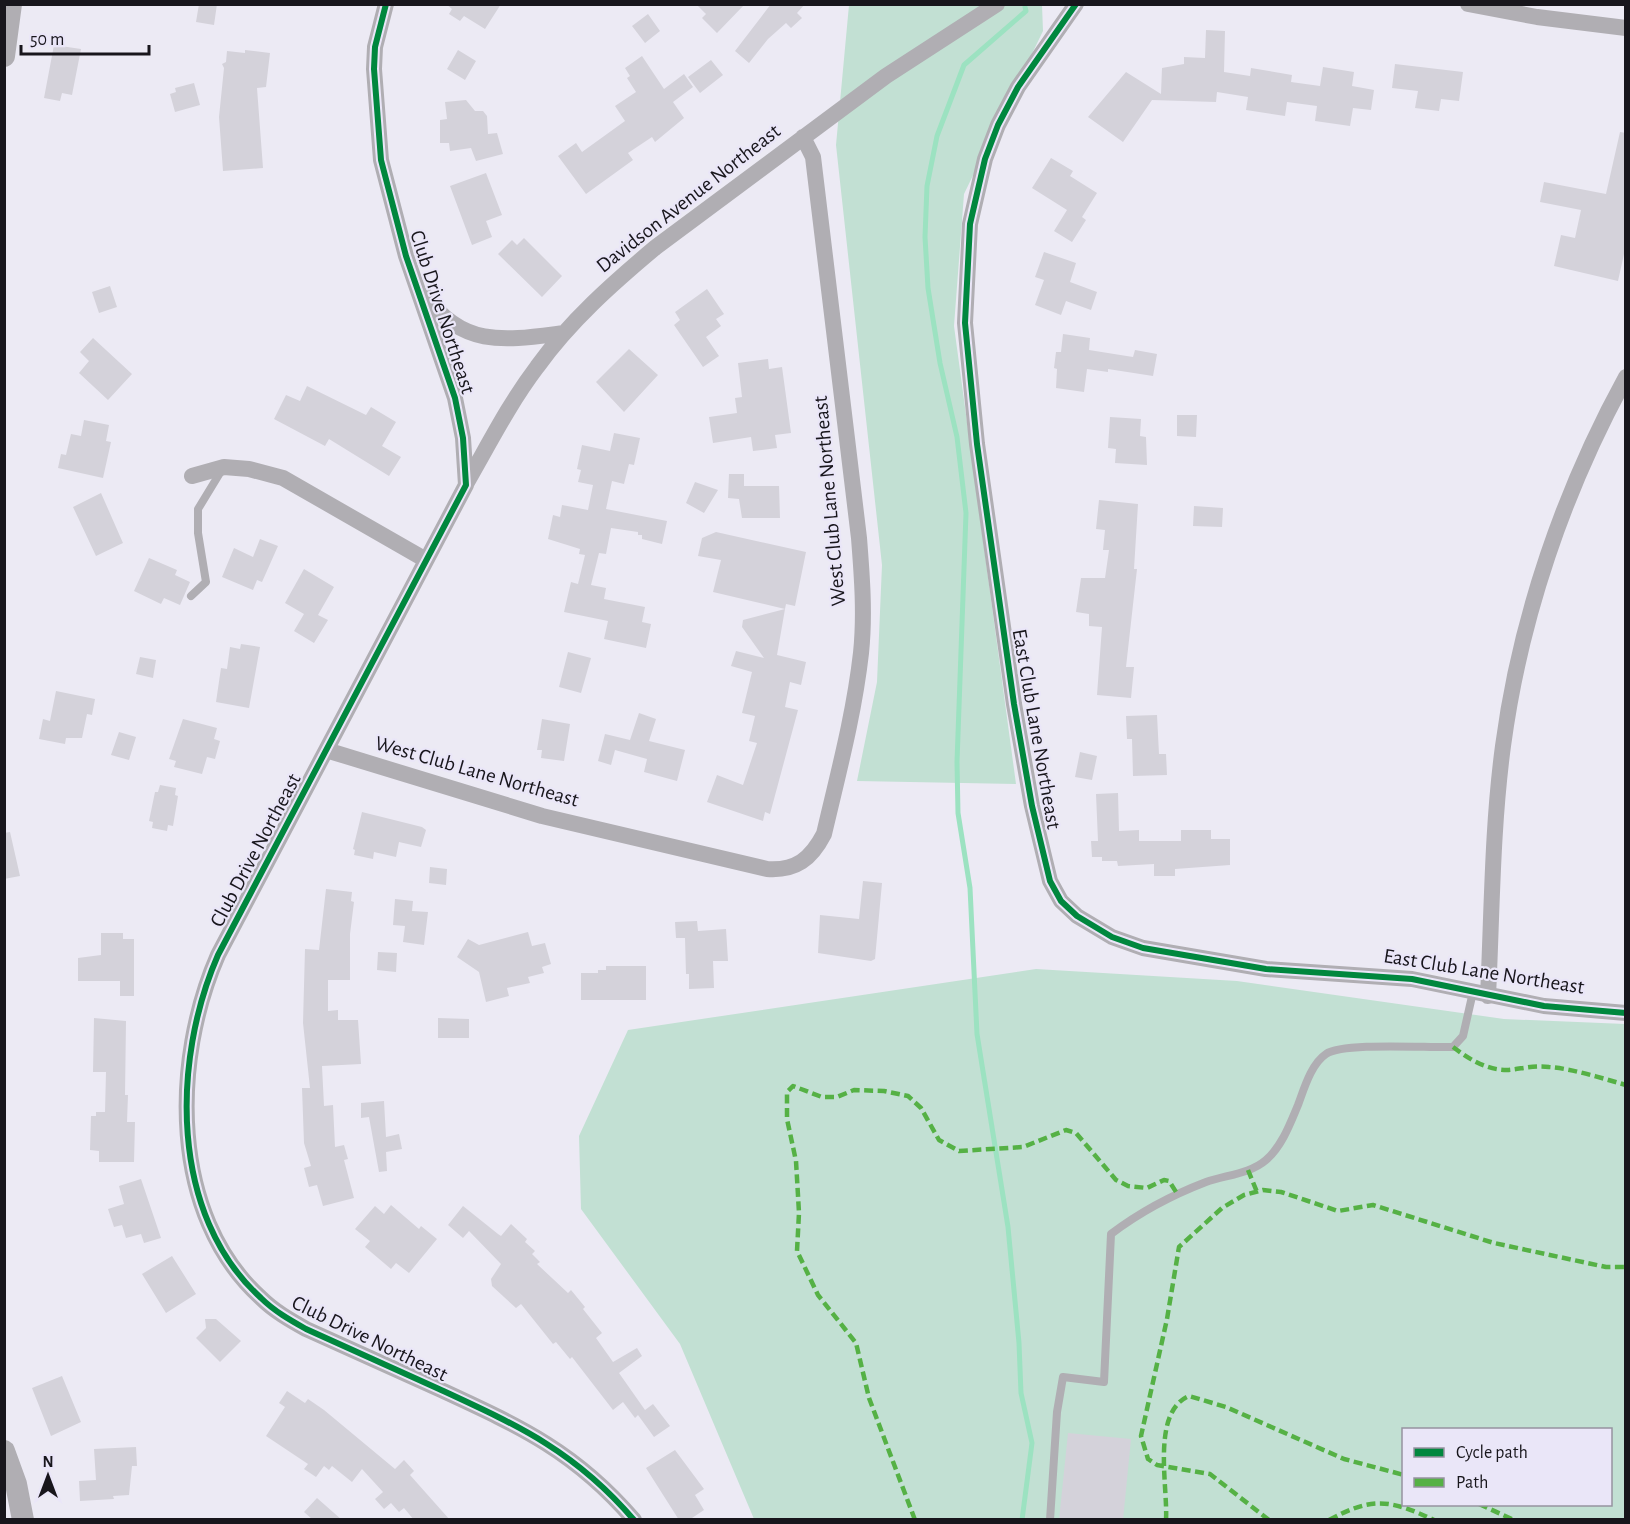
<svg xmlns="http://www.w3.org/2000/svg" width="1630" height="1524" font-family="'Alegreya Sans',sans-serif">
  <rect width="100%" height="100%" fill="#eceaf4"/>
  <path fill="#c2e0d3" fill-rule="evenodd" d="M849 5H1042L1043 31 964 194 954 326 1016 784 857 781 877 682 882 565 836 145Z
    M1036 969 1237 981 1504 1019 1625 1024V1519H754L680 1344 581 1209 579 1136 628 1030ZM1404 1430H1610V1504H1404Z"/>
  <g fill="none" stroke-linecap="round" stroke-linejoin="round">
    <path stroke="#9ce2c1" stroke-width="5" d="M1022 1520 1032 1443 1021 1393 1019 1343 1008 1227 977 1034 970 888 958 813 957 762 966 513 957 437 940 363 928 288 925 237 927 186 937 136 964 65 1026 11 1025 7"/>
  </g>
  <path fill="#d4d2da" d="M199 4H217L214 25 196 22Z
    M446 4H501L485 29 464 16 460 21 449 14 452 9Z
    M696 4H745L717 33 702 18 706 14Z
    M771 4H805L797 13 802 18 791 28 786 23 768 39 749 63 735 51Z
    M648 14 660 31 645 43 632 26Z
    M1206 30 1225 31 1224 72 1250 76 1251 68 1292 75 1291 82 1320 86 1323 67 1354 72 1352 86 1374 90 1371 110 1353 108 1350 126 1315 121 1317 106 1287 102 1285 116 1246 110 1248 97 1217 92 1216 102 1152 100 1123 142 1088 117 1126 72 1161 94 1162 68 1184 64V57L1205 58Z
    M54 45 81 49 72 95 62 93 60 101 44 98Z
    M245 50 270 53 266 87 257 88 263 168 223 171 219 117 224 68 222 64 226 62 227 51 245 53Z
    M458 50 476 61 465 80 447 69Z
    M642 56 664 89 684 74 693 87 673 102 684 118 655 142 652 137 628 153 633 160 586 194 558 156 576 143 582 152 625 121 615 106 636 92 627 78 630 76 625 68Z
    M711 60 723 75 700 93 688 77Z
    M1395 64 1463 72 1459 101 1441 99 1439 111 1415 108 1418 91 1392 88Z
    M194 83 200 105 175 112 170 94 176 92 175 88Z
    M466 100 475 111H483L487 116 488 134 497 133 503 154 476 161 471 148 450 151 449 143H440V120L447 119 445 102Z
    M1620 132 1626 133V245L1618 281 1554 266 1561 235 1575 238 1581 210 1540 202 1544 182 1606 194Z
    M1051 158 1073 171 1070 176 1097 193 1082 217 1086 220 1072 242 1054 231 1067 210 1032 188Z
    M486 173 502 215 486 221 492 237 472 245 450 186Z
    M524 238 562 276 542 297 498 254 512 240 517 245Z
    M1044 252 1076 263 1070 282 1097 292 1091 310 1066 301 1061 315 1035 305 1044 280 1035 277Z
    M110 286 117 307 99 313 92 292Z
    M707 289 724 314 716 319 721 326 706 337 719 356 703 367 674 325 680 320 675 312Z
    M1063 334 1090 338 1089 350 1133 357 1135 350 1157 354 1153 376 1108 369V372L1087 369 1084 392 1056 388 1057 369 1054 368 1056 352H1061Z
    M93 338 132 374 108 400 79 373 89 361 80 352Z
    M629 349 658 375 624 412 596 382Z
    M768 359 769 369 782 367 791 433 775 435 777 448 753 451 751 437 713 443 709 417 737 413 735 398 742 397 738 363Z
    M307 386 366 415 371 407 396 422 382 446 401 457 389 476 329 439 325 446 274 419 286 395 300 401Z
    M1177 415H1197L1196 437 1177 436Z
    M1110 417 1141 419 1140 436 1146 437 1147 465 1115 463 1116 449 1108 448Z
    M84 420 109 425 106 441 111 442 103 478 58 468 61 454 66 455 71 434 81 436Z
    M614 433 640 438 634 465 629 464 624 484 612 481 606 509 667 521 662 544 642 539V535H638V532L611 528 606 554 599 553 591 585 606 588 604 599 645 607 642 622 651 624 646 648 604 639 608 621 564 612 571 582 578 584 585 555 579 554 580 549 548 539 553 515 560 517 562 505 588 510 593 485 578 482 581 470 577 469 582 445 610 451Z
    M729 474H744V486H779L780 518H742L739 499 728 498Z
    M695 482 718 490 704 513 686 503Z
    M101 493 123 543 96 556 73 507Z
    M1099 500 1138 504 1134 569H1137L1126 667H1134L1131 698 1097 695 1102 627 1089 626V614L1076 612 1081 578H1105L1109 550H1103L1105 530 1096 529Z
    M1194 506 1223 508 1222 527 1193 526Z
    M716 532 806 552 795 606 786 604 785 609 713 592 721 560 698 556 702 538Z
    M260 539 278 546 262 582 257 580 253 590 222 577 234 548 253 557Z
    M149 558 177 570 175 575 190 582 180 605 164 598 161 604 134 591Z
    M304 569 334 587 318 615 328 620 314 643 294 631 304 614 285 603Z
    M785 609 777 655 806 662 801 685 790 682 785 707 798 710 770 814 765 812 763 821 707 802 717 775 743 785 757 743 749 741 755 716 742 713 752 672 731 666 736 651 764 658 742 627 743 620Z
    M241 644 260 647 249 708 216 702 221 668 227 669 230 647 240 649Z
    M568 652 591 658 581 693 559 687Z
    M140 657 156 660 153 678 136 674Z
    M56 691 95 699 92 715 87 714 82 738H66L65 744 39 739 43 719 50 721Z
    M639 713 656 719 649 741 685 750 677 781 644 772 647 759 615 750 611 765 598 761 605 734 630 740Z
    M1157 715 1159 754H1166L1167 775 1133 776 1132 739H1127L1126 716Z
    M183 719 217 728 214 739 220 741 215 759 207 757 202 774 174 767 176 761 169 759Z
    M542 719 570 724 564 761 541 758 542 750H537Z
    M119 732 136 737 129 760 111 755Z
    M1080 752 1097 756 1092 780 1075 777Z
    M160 785 176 788 175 795 178 796 173 826 168 825 167 831 152 828 153 822 149 821 155 792H158Z
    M1118 793 1119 831 1139 830V841H1181V830H1211V839H1230V865L1175 869V876H1154V864L1118 866 1117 861H1102V857H1092L1091 841H1098L1096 794Z
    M362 812 422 827 426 830 421 847 399 842 396 857 374 852 373 859 354 855 355 850 353 849Z
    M10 832 20 876 4 879V833Z
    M430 867 447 869 446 885 429 883Z
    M863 881 882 883 875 959 871 961 818 953 820 915 859 919Z
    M326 889 352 892 351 901 354 902 350 934V980H328V1011L338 1010V1020H358L361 1064 322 1066 324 1106 333 1105 335 1147 344 1145 348 1159 344 1160 354 1198 323 1206 317 1185 309 1187 304 1168 311 1166 304 1143 302 1088H310L303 1023 305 949 319 950Z
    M395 899 413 901 412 911 428 912 424 945 403 942 405 926 393 925Z
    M697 921 698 931 726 929 728 961H713L714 988 689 989V974H686L685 938H676L675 922Z
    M528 932 532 946 545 943 551 964 542 967 544 973 528 977 530 983 507 988 509 996 486 1002 479 972 457 957 468 939 479 945Z
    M101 933H123V939H134V996H120V981H78V958L101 955Z
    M378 952 397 953 396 972 377 970Z
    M606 966H646V1000H581V973H598V970H606Z
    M94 1018 126 1021 125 1095H128L127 1122H135L134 1162H99V1151L90 1150 91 1116H96V1112H105L106 1072H93Z
    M438 1018 469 1019V1038H438Z
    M384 1101 386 1137 399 1134 402 1149 386 1152 387 1171 379 1172 369 1117 361 1118V1103Z
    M141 1179 161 1238 144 1243 141 1234 126 1238 122 1225 114 1227 108 1209 124 1204 119 1186Z
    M391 1205 419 1229 421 1226 437 1239 409 1273 396 1263 391 1269 365 1247 370 1241 355 1229 375 1206 384 1214Z
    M463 1206 498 1234 501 1236 511 1224 527 1239 525 1242 535 1251 532 1254 540 1262 537 1264 568 1293 571 1290 585 1307 583 1309 602 1333 596 1338 613 1362 637 1348 642 1356 619 1373 645 1410 653 1404 670 1426 654 1437 638 1415 635 1418 623 1402 613 1410 572 1357 570 1359 556 1342 553 1344 521 1304 516 1308 492 1286 491 1279 501 1264 469 1231 463 1238 448 1225Z
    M172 1256 196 1294 166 1313 142 1274Z
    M205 1319H216L241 1341 220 1362 196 1338 206 1328Z
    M62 1376 81 1422 51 1436 32 1388Z
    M287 1391 305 1403 308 1399 324 1410 395 1469 404 1460 414 1471 410 1475 450 1520H414L404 1508 399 1512 391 1503 384 1509 375 1499 383 1492 362 1469 352 1482 332 1466 329 1470 324 1466 316 1477 304 1469 308 1464 266 1436 285 1407 279 1403Z
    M1068 1433 1131 1439 1123 1520H1059Z
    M136 1447 137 1466H132L129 1495 113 1496 114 1499 80 1501 79 1481 96 1480 94 1449Z
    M675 1450 704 1489 695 1495 704 1510 689 1520H679L646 1468Z
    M317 1498 342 1520H313L304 1512Z"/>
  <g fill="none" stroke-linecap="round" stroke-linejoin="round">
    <path stroke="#b0aeb3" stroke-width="8" d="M191 596 206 582 198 533V509L223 468
      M1050 1520 1057 1412 1063 1377 1104 1382 1111 1234C1140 1212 1172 1195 1206 1182 1225 1175 1250 1174 1266 1160 1282 1146 1290 1124 1298 1105 1304 1089 1311 1064 1326 1054 1343 1042 1428 1048 1453 1047L1463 1036 1473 992"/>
    <path stroke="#b0aeb3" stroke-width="16" d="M386 4 375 47 374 69 381 160 406 256 455 398 463 438 466 485 218 955C172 1060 169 1215 261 1298 274 1311 290 1320 306 1329 350 1349 395 1369 439 1389 519 1426 575 1451 634 1520
      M1076 4 1018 87 998 125 985 159 970 224 965 323 977 444 1014 704 1032 806 1050 881 1061 901 1077 916 1112 937 1143 948 1266 969 1412 979 1544 1006 1626 1013
      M1468 4 1537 17 1626 28
      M426 296C463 349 508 340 564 333
      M192 476 224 467 249 469 283 478 426 560
      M466 484C489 444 509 404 537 367 570 321 613 283 656 247L886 76 997 4
      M326 750 542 816 767 869C796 871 811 859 824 834 838 774 854 715 861 653 865 615 862 576 859 538L813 157 803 137
      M1488 996C1492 913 1492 828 1503 746 1520 618 1564 490 1626 377"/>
    <path stroke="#b0aeb3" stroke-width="22" d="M4 56 11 4
      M4 1451 16 1484 23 1520"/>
    <path stroke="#55b145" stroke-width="4.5" stroke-dasharray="9 4.5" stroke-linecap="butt" d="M1453 1047C1469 1059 1486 1070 1507 1070 1521 1069 1534 1065 1549 1067 1574 1069 1601 1078 1626 1085
      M1248 1170 1257 1192
      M1479 1504 1514 1520
      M915 1520 869 1398 856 1343 818 1295 797 1251 799 1213 796 1161 787 1119V1092L793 1086 822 1097H837L854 1090 884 1091 908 1096 921 1108 939 1140 959 1151 1023 1147 1066 1130 1076 1133 1116 1180 1128 1186 1147 1188 1164 1180 1169 1181 1178 1195
      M1166 1520C1168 1486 1151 1412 1189 1396L1226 1407 1344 1459 1404 1475
      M1269 1520 1210 1474 1157 1465 1148 1459 1141 1436 1167 1319 1179 1247 1222 1208 1244 1195 1263 1190 1281 1192 1338 1211 1373 1205 1494 1243 1606 1267H1626
      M1329 1520C1373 1496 1391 1500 1434 1520"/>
    <g stroke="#eae6f8" stroke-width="10">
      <path id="cycleway" d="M386 4 375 47 374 69 381 160 406 256 455 398 463 438 466 485 218 955C172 1060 169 1215 261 1298 274 1311 290 1320 306 1329 350 1349 395 1369 439 1389 519 1426 575 1451 634 1520
        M1076 4 1018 87 998 125 985 159 970 224 965 323 977 444 1014 704 1032 806 1050 881 1061 901 1077 916 1112 937 1143 948 1266 969 1412 979 1544 1006 1626 1013"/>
    </g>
    <use href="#cycleway" stroke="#00873e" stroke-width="6"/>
  </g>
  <g text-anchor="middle" stroke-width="4.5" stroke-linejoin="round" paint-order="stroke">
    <g font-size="21" fill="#18161c" stroke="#eae6f8">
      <text transform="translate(688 198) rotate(-38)" y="7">Davidson Avenue Northeast</text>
      <text transform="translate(443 312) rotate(72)" y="7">Club Drive Northeast</text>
      <text transform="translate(829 501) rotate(-95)" y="7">West Club Lane Northeast</text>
      <text transform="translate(1037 729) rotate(80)" y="7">East Club Lane Northeast</text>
      <text transform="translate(477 771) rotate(16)" y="7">West Club Lane Northeast</text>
      <text transform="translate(255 850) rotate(-62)" y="7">Club Drive Northeast</text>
      <text transform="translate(1484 971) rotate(9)" y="7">East Club Lane Northeast</text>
      <text transform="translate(370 1338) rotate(26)" y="7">Club Drive Northeast</text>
    </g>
  </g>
  <rect width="1630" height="1524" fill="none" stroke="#18161c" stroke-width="12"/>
  <rect x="1402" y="1428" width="210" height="78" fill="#eae6f8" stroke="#9693a0" stroke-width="1.5"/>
  <rect x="1414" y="1448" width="30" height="9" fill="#00873e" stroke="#9693a0" stroke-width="1.5"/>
  <text x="1456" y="1458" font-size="18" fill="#18161c">Cycle path</text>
  <rect x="1414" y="1478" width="30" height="9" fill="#55b145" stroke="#9693a0" stroke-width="1.5"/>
  <text x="1456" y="1488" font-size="18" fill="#18161c">Path</text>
  <g transform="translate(48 1476)" stroke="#eae6f8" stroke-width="4.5" paint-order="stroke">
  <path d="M0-4.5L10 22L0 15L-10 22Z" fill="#18161c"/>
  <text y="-9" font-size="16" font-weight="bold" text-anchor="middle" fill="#18161c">N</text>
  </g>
  <path d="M21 45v9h128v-9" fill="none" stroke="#18161c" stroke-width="3"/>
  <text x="30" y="45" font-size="18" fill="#18161c" stroke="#eae6f8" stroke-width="4.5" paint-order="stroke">50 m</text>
</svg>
